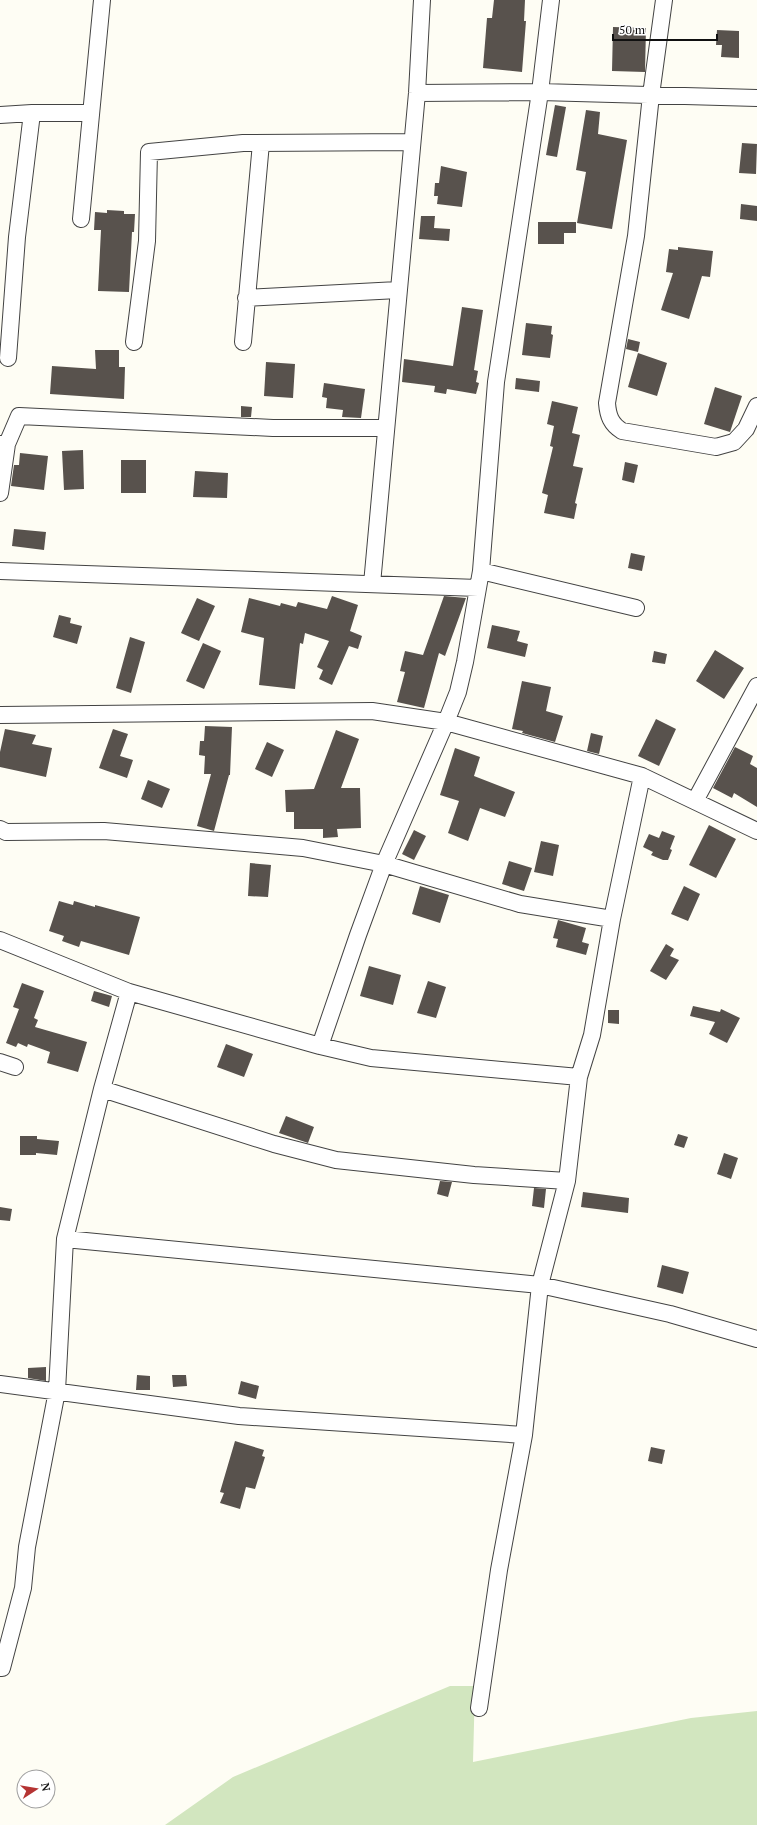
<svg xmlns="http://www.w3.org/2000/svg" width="757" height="1825" font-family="'PT Serif',serif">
  <rect width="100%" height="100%" fill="#fefdf4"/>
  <path fill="#d2e6bf" d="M450 1686H475L473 1762 691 1718 757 1711V1825H165L233 1777Z"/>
  <path fill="#58524d" d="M494 0H525L524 21H526L522 72 483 68 487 18H492Z
    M613 27 646 28 645 72 612 71Z
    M717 30 739 31V58L721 57 722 45H716Z
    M555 105 566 107 557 157 546 155Z
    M586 110 600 112 598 134 627 140 612 229 577 223 586 172 576 170Z
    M742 143 757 144 756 174 739 173Z
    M441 166 467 172 462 207 437 204 438 196H434L435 183H439Z
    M741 204 757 206V221L740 219Z
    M107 210 124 211V214H135L134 232H132L129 292 98 291 101 230H94L95 212 107 213Z
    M421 216H435L434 228 450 229 449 241 419 239Z
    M538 222H576V233H564V244H538Z
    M678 247 713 251 710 277 702 276 689 319 661 310 673 273 666 272 669 249 678 250Z
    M462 307 483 310 474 370 478 371 476 382 479 383 476 394 447 389 446 394 434 392 435 386 402 382 404 359 453 366Z
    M526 323 552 326 551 334 553 335 550 358 522 355Z
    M628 339 640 342 638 352 626 349Z
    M95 350H119V367H125L124 399 50 394 52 366 96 369Z
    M638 353 667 363 657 396 628 387Z
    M266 362 295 364 293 398 264 396Z
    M516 378 540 381 539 392 515 389Z
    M324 383 365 389 361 418 342 417 343 410 326 408 327 398 322 397Z
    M715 387 742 396 730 432 704 424Z
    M552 401 578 407 572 433 580 435 573 466 583 468 575 503 577 504 574 519 544 513 548 495 542 493 553 447 550 446 554 426 547 424Z
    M241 406 252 407 251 417H241Z
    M83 450 84 489 64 490 62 451Z
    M20 453 48 456 44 490 11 486 14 465H19Z
    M121 460H146V493H121Z
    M625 462 638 465 634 483 622 480Z
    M195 471 228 473 227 498 193 497Z
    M14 529 46 532 44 550 12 546Z
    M631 553 645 556 642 571 628 568Z
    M332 596 358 605 350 631 362 636 358 649 349 646 332 685 319 679 323 670 317 667 329 641 305 633 303 644 300 643 295 689 259 685 264 638 241 632 249 598 280 606 281 603 296 607 298 602 327 609Z
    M444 596 466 598 445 656 439 653 424 708 397 702 405 672 400 671 405 651 423 655Z
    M197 598 215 606 199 641 181 633Z
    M59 615 71 618 70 623 82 626 77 644 53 637Z
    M492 625 520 631 517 641 528 644 525 657 487 648Z
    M130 637 145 642 131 693 116 688Z
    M203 643 221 651 204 689 186 681Z
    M715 650 744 668 724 699 696 681Z
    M654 651 667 654 665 664 652 662Z
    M522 681 551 687 546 711 563 716 555 742 522 733 523 731 512 729Z
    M656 719 676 729 659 766 638 756Z
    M205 726 232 727 230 775H229L214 831 197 826 211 774H204L205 756 199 755 200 741H204Z
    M5 729 36 735 32 744 52 748 46 777 0 767V752Z
    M113 729 128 734 120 756 133 760 127 778 99 768Z
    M336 730 359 739 341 788H360L361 828 337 829 338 837 323 838V829H294V812H286L285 790 314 789Z
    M591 733 603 736 599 754 587 751Z
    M267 742 284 750 272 777 255 769Z
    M735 747 753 756 750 764 757 768V807L734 793 732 798 713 788Z
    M455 748 480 757 474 776 515 792 505 817 480 808 468 841 448 833 459 801 440 795Z
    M148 780 170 789 162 808 141 799Z
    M709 825 736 839 716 878 689 865Z
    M414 830 426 836 414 860 402 854Z
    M662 831 675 836 670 849 672 850 668 860H663L651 855 653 852 643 847 649 834 659 838Z
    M541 841 559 845 553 876 534 872Z
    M509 861 532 868 524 891 502 884Z
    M250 863 271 865 268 897 248 896Z
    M420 886 449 895 440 923 412 914Z
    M684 886 700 894 688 921 671 914Z
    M59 901 73 905 74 901 95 907V905L140 917 129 955 81 941 79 947 62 941 64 936 49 931Z
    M558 920 586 928 582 942 589 944 586 955 556 947 558 939 553 938Z
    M666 944 674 949 670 956 679 960 666 980 650 971Z
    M369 966 401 975 393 1005 360 996Z
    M428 981 446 987 436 1018 417 1013Z
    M22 983 44 991 34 1018 38 1020 35 1027 87 1042 78 1072 47 1063 50 1052 28 1044 27 1047 18 1043 16 1047 6 1043 19 1009 13 1007Z
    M94 991 112 996 109 1007 91 1001Z
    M693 1006 720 1012 721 1009 740 1018 727 1043 709 1034 715 1022 690 1016Z
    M608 1010H619V1024L608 1023Z
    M226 1044 253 1054 244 1077 217 1067Z
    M286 1116 314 1127 308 1143 279 1133Z
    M678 1134 688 1137 684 1148 674 1145Z
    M20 1136H37V1139L59 1141 57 1155 36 1153V1155H20Z
    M724 1153 738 1158 731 1179 717 1174Z
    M440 1181 452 1182 448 1197 437 1194Z
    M534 1188 546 1189 544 1208 532 1206Z
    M583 1192 629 1198 628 1213 581 1207Z
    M0 1207 12 1209 10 1221 0 1220Z
    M662 1265 689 1272 683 1294 657 1287Z
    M46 1367V1381L28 1378V1368Z
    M137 1375 150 1376V1390H136Z
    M172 1375H186L187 1386 173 1387Z
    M241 1381 259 1386 256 1399 238 1394Z
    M235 1441 264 1450 262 1456 265 1457 255 1489 246 1487 240 1509 220 1503 224 1493 220 1492Z
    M651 1447 665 1450 662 1464 648 1461Z"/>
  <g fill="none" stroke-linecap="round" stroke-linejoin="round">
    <g stroke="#434343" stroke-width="18">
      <path id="minor" d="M664 0 651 95 636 236 607 403C608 416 611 424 622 431L716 447 734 442 746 429 757 406
        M417 93 540 92 757 98
        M0 115 32 113H91
        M81 219 102 0
        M246 298 398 290
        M134 342 147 241 149 152 243 143 412 142
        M243 342 261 143
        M8 358 17 237 32 113
        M0 444H7L19 416 273 428H386
        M0 493 7 444
        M0 571 478 588
        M481 571 636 608
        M372 584 417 93 422 0
        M0 715 372 711 446 722 642 776 757 831
        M695 801 757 686
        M0 829 6 832 104 831 303 848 384 864 520 904 612 919
        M0 940 129 992 320 1046 371 1058 579 1077
        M320 1046 358 935 384 864 446 722 458 692 465 662 481 571 496 382 540 92 551 0
        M0 1062 15 1067
        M102 1089 274 1144 336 1160 474 1175 567 1181
        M65 1239 540 1285 670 1314 757 1339
        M0 1384 239 1416 524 1435
        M0 1668H2L23 1588 27 1547 57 1391 65 1239 102 1089 129 992
        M479 1708 499 1570 524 1435 540 1285 567 1181 579 1077 592 1035 612 919 642 776"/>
    </g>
    <use href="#minor" stroke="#fff" stroke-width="16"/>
  </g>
  <g transform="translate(36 1789) rotate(78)"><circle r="19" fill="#ffffff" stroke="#9f9f9f"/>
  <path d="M0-3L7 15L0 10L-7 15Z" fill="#b53433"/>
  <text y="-6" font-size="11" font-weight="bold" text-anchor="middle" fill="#101010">N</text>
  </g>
  <path d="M613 34v6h104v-6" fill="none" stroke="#101010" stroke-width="2"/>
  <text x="619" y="34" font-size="12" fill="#101010" stroke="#ffffff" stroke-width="3" paint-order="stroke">50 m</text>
</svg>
